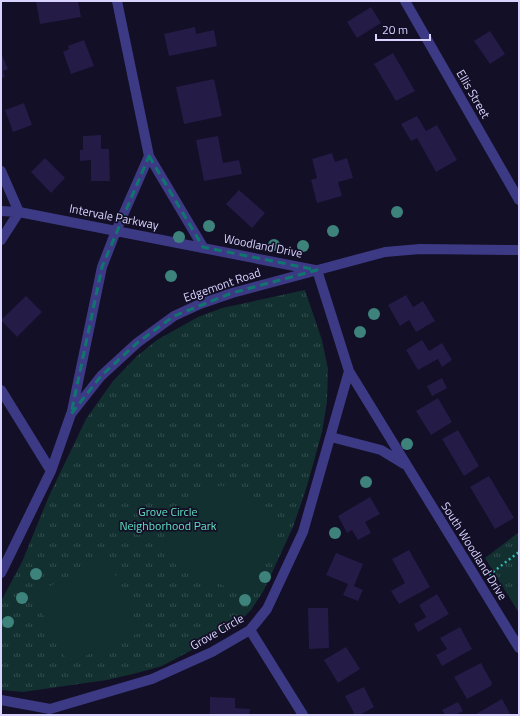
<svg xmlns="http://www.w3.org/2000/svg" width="520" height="716" font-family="'Titillium Web',sans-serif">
  <defs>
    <pattern id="grass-tufts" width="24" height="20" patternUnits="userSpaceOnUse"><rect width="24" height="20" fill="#12302f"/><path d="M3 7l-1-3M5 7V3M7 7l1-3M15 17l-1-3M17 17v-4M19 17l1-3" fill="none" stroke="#344d4e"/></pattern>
  </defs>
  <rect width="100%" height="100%" fill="#130f26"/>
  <path fill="url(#grass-tufts)" d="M305 290 322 340 328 369 327 402 322 432 307 486 293 527 264 590 251 610 242 619 209 641 162 666 133 674 107 680 23 692 1 690V601L22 562 49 496 86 419 113 381 136 357 157 340 198 317 222 308Z
    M519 532V613L485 558Z"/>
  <path fill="#12302f" d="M224 486 242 490 256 498 264 505 271 516 276 537 249 597 169 561C167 552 164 542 166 533 167 526 171 519 174 513 187 494 201 487 224 486Z
    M107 557 141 632 68 663 33 595Z"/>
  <path fill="#241b47" d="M36 1H78L81 17 40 24Z
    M371 7 381 23 357 38 347 22Z
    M195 27 196 34 214 30 217 46 169 56 164 34Z
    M490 31 505 54 490 64 474 41Z
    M84 40 94 66 71 74 63 52 69 49 68 46Z
    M1 53 8 69 3 71 5 77 1 78Z
    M393 53 415 91 396 101 374 64Z
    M214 79 222 116 184 124 176 87Z
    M24 103 32 125 13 132 5 110Z
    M417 116 426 131 437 125 457 160 436 172 417 138 411 141 401 124Z
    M101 135V149H109L110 181H91V160L80 161V150H83V136Z
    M218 136 223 163 239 160 242 174 204 181 196 140Z
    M332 153 335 162 347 158 353 178 338 182 342 196 317 203 311 180 317 178 312 159Z
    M45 158 65 178 51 193 31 172Z
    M239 190 265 213 252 228 226 204Z
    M406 295 413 307 423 301 435 321 416 332 409 320 400 326 388 305Z
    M26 296 42 312 17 337 1 320Z
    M422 340 429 351 442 343 452 360 442 367 438 359 418 370 406 350Z
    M442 378 447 388 432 396 427 386Z
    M438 398 452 422 431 435 416 411Z
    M458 430 479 466 464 476 442 439Z
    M489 476 514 518 495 529 470 487Z
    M370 497 380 514 365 522 371 533 358 540 352 530 347 533 338 516Z
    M409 550 430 587 399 604 391 591 405 583 392 559Z
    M336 553 363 564 354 586 363 590 358 601 343 595 348 584 326 575Z
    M437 594 449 614 418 632 414 624 426 617 419 605Z
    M308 608H328L329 648 309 649Z
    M460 627 472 649 442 666 436 655 447 649 440 638Z
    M346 647 360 669 338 683 324 660Z
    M481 663 492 683 491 686 467 699 454 677Z
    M364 687 374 707 360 715H355L345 696Z
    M210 697 235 698V708L250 709 249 715H210Z
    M502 699 511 715H477L476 714Z
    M458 702 463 711 456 715H445L442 710Z"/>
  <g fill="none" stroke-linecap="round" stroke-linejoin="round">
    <path stroke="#2fb8b0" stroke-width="2.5" stroke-dasharray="2 3" stroke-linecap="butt" d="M489 575 519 552"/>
    <path stroke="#3d3a85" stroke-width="10" d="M117 1 149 156 203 247
      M405 1 519 200
      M1 171 19 212 1 211
      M1 240 19 212 315 270
      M317 270 349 371 519 648
      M1 390 51 471
      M72 411 102 267 116 231 149 156
      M331 437 381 450 404 464
      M1 573 51 471 71 414 101 376 137 343 174 316 200 304 232 293 385 252 420 249 519 250
      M250 630 303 715
      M1 700 50 709 152 679 212 652 250 630 267 609 303 532 349 371"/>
  </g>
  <g fill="#3d827b">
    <circle cx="397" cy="212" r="6"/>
    <circle cx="209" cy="226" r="6"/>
    <circle cx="333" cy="231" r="6"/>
    <circle cx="179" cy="237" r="6"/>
    <circle cx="274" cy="245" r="6"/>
    <circle cx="303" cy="246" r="6"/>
    <circle cx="171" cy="276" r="6"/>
    <circle cx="374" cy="314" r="6"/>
    <circle cx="360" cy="332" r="6"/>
    <circle cx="407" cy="444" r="6"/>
    <circle cx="366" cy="482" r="6"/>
    <circle cx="335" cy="533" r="6"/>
    <circle cx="36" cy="574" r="6"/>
    <circle cx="265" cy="577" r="6"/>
    <circle cx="22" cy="598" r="6"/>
    <circle cx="245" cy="600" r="6"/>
    <circle cx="8" cy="622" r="6"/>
  </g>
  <path fill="none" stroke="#0f766e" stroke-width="3" stroke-dasharray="8 5" stroke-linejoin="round" d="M149 156 203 247 317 270 232 293 174 316 137 343 101 376 71 414 102 267Z"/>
  <g text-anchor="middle" stroke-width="3.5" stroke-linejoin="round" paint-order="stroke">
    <g font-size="12" fill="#d9d4ff" stroke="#130f26">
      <text transform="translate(473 94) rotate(60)" y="4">Ellis Street</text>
      <text transform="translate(114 217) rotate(11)" y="4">Intervale Parkway</text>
      <text transform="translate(263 246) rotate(11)" y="4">Woodland Drive</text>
      <text transform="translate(222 285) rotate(-19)" y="4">Edgemont Road</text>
      <text transform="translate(474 551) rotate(58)" y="4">South Woodland Drive</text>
      <text transform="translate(217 632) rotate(-30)" y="4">Grove Circle</text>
    </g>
    <g font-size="12" fill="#5fe0c0" stroke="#130f26">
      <text x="168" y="516">Grove Circle<tspan x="168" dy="14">Neighborhood Park</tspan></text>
    </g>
  </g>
  <rect width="520" height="716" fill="none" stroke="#d9d4ff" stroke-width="4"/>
  <path d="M376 34v6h54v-6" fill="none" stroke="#d9d4ff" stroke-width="2"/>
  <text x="382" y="34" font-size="12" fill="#d9d4ff" stroke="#130f26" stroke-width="3" paint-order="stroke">20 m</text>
</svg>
